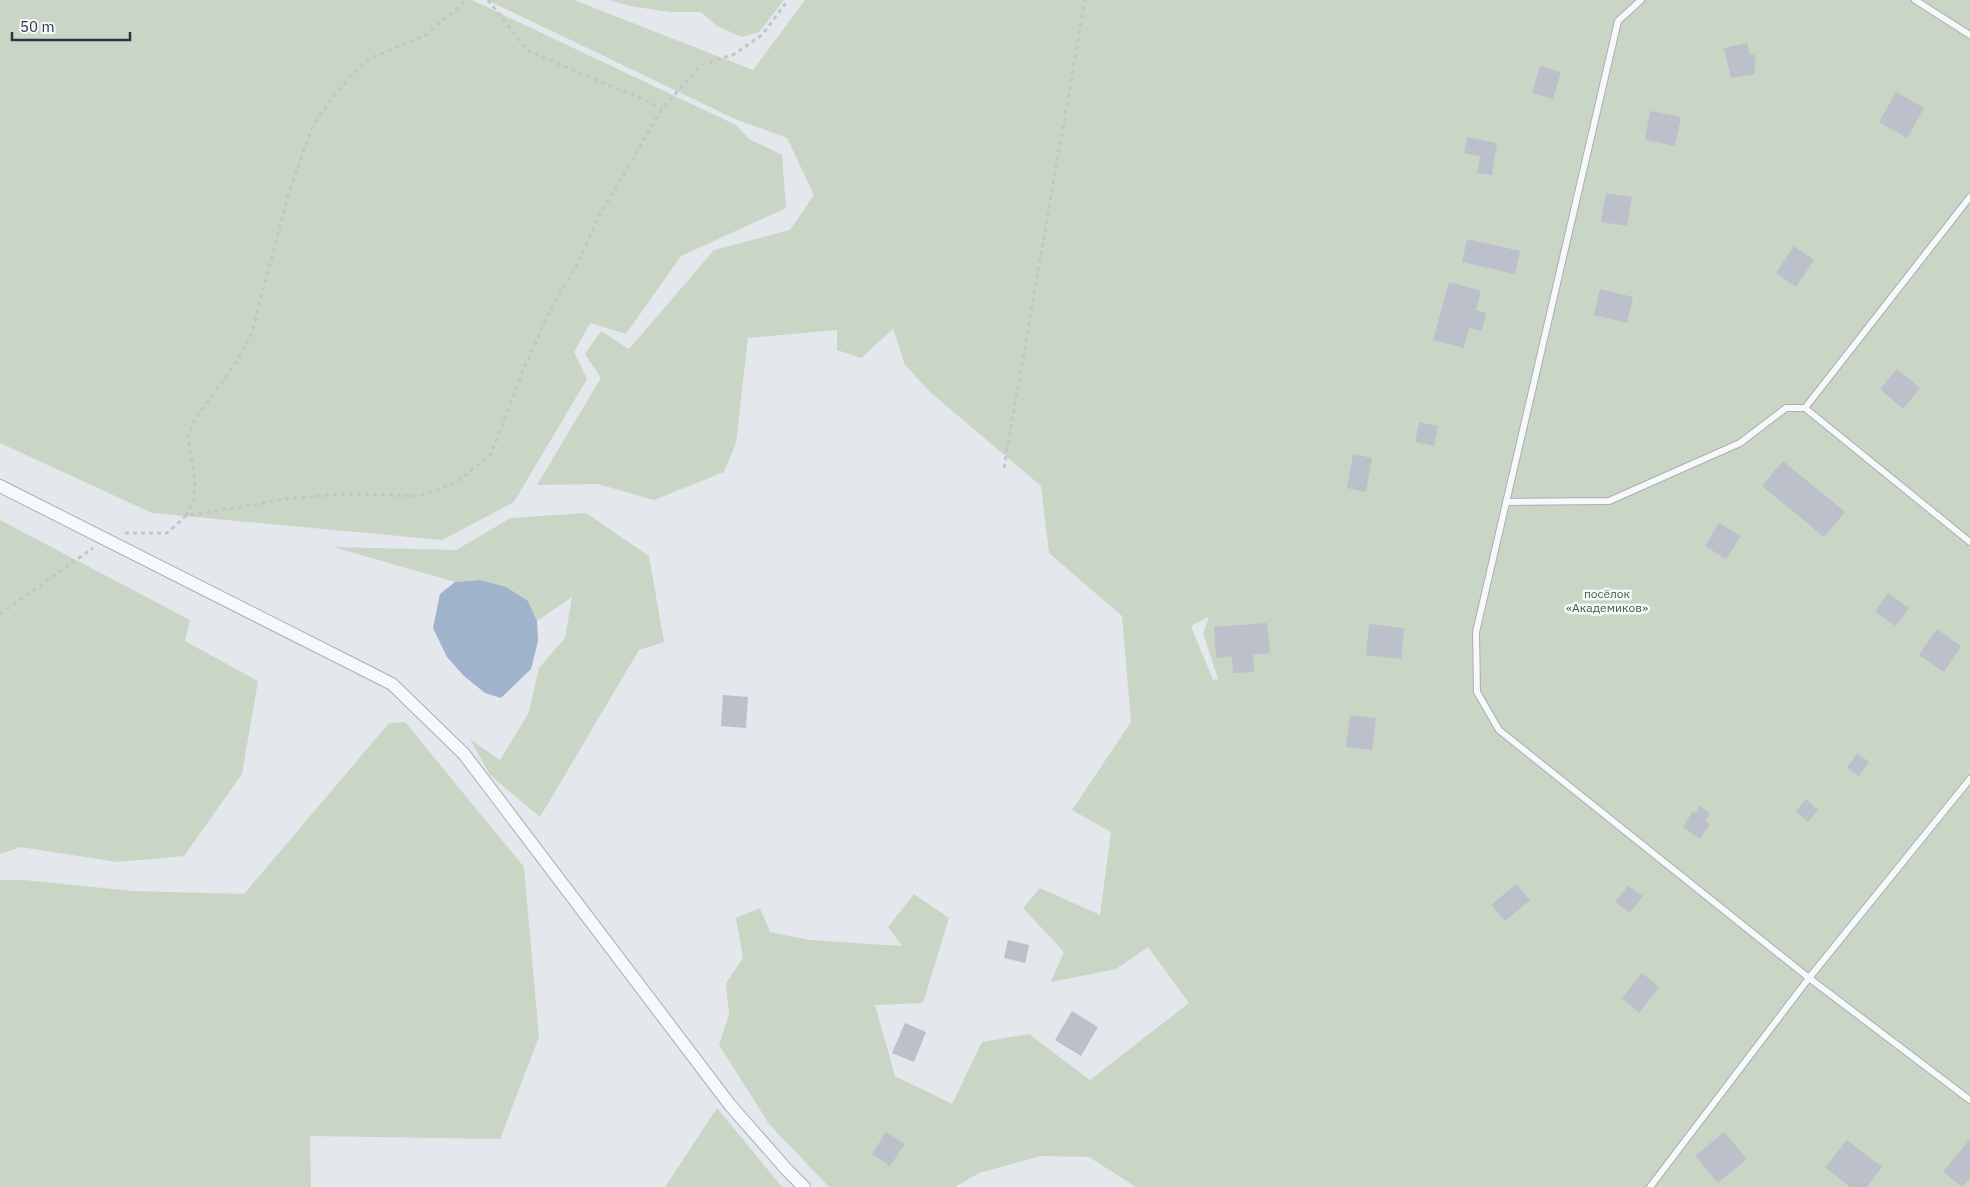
<svg xmlns="http://www.w3.org/2000/svg" width="1970" height="1187" font-family="'IBM Plex Sans',sans-serif">
  <rect width="100%" height="100%" fill="#e4e7ec"/>
  <path fill="#c9d6c5" fill-rule="evenodd" d="M0 0H472L736 125 749 139 782 155 786 208 681 256 626 334 590 323 574 352 587 379 514 502 442 540 152 513 0 443Z
    M487 0H574L753 70 805 0H1970V1187H1136L1089 1157 1040 1156 979 1173 955 1187H829L769 1124 719 1045 729 1015 726 983 743 958 736 918 760 908 770 932 809 940 902 946 888 927 914 894 949 918 923 1003 875 1005 895 1076 952 1104 982 1042 1029 1034 1090 1080 1189 1003 1148 947 1116 969 1051 982 1064 952 1023 908 1040 888 1100 915 1111 832 1072 810 1131 722 1122 616 1049 553 1041 486 930 392 905 365 893 329 861 358 837 350V330L748 338 736 443 724 472 654 500 598 484 537 485 601 378 585 354 601 331 629 349 714 250 790 230 814 195 787 138 735 119ZM1209 617 1203 633 1218 679 1213 680 1191 626Z
    M609 0H784L759 32 742 37 717 26 701 12H670L630 6Z
    M586 513 649 556 664 642 639 650 540 817 490 775 470 739 500 760 529 712 539 668 565 638 572 597 537 621 528 601 480 580 455 582 333 547 456 550 511 518Z
    M0 520 190 620 185 641 258 681 242 774 184 856 118 862 20 847 0 854Z
    M405 722 524 867 539 1037 500 1139 310 1136 311 1187H0V880H24L132 891 244 894 389 723Z
    M717 1108 782 1187H665Z"/>
  <path fill="#9fb4cc" d="M480 580 506 587 528 601 537 621 538 641 531 669 501 698 485 693 464 676 447 657 433 628 440 594 455 582Z"/>
  <path fill="#bbc0ca" d="M1747 43 1750 55 1754 54 1756 65 1754 67 1755 74 1731 78 1724 48Z
    M1540 66 1561 72 1553 99 1532 93Z
    M1896 92 1924 108 1907 138 1879 122Z
    M1650 111 1681 117 1675 146 1645 140Z
    M1467 137 1497 143 1492 175 1477 173 1480 156 1464 153Z
    M1606 193 1632 197 1627 226 1601 222Z
    M1467 239 1520 251 1515 274 1462 262Z
    M1794 246 1814 260 1796 287 1776 273Z
    M1449 282 1481 291 1476 310 1486 313 1482 331 1469 328 1464 348 1433 340Z
    M1600 289 1633 297 1627 323 1594 315Z
    M1897 369 1920 388 1903 409 1880 389Z
    M1419 422 1438 426 1434 446 1415 442Z
    M1353 454 1372 458 1366 492 1347 488Z
    M1783 461 1845 512 1824 537 1762 486Z
    M1719 523 1741 536 1726 559 1705 546Z
    M1888 593 1909 608 1896 626 1875 612Z
    M1267 623 1270 653 1253 655 1254 672 1233 673 1232 656 1216 658 1214 627Z
    M1369 624 1404 628 1401 659 1366 655Z
    M1937 629 1961 646 1944 672 1919 655Z
    M723 695 748 697 746 728 721 726Z
    M1350 715 1376 718 1372 750 1346 747Z
    M1857 753 1869 762 1859 776 1847 768Z
    M1806 799 1818 810 1808 822 1796 811Z
    M1700 806 1710 813 1705 821 1710 824 1700 839 1683 827 1693 811 1695 813Z
    M1516 884 1530 900 1505 921 1491 905Z
    M1628 886 1643 896 1630 913 1615 902Z
    M1008 940 1029 945 1025 963 1004 958Z
    M1642 973 1659 987 1639 1013 1622 998Z
    M1072 1011 1098 1027 1081 1056 1055 1040Z
    M905 1023 926 1032 914 1062 892 1053Z
    M886 1132 905 1144 890 1166 872 1154Z
    M1724 1132 1747 1159 1718 1183 1695 1156Z
    M1970 1139V1178L1962 1187 1943 1172Z
    M1847 1140 1882 1167 1867 1187H1850L1825 1167Z"/>
  <g fill="none" stroke-linecap="round" stroke-linejoin="round">
    <g stroke="#a9aeb7" stroke-width="8">
      <path id="service" d="M1641 0 1618 21 1476 632 1477 692 1499 730 1809 978 1970 1100
        M1915 0 1970 35
        M1970 197 1805 408 1970 542
        M1506 502 1609 501 1740 443 1786 408H1805
        M1650 1187 1809 978 1970 779"/>
    </g>
    <g stroke="#a9aeb7" stroke-width="14">
      <path id="minor" d="M0 486 392 684 464 754 730 1105 787 1170 804 1187"/>
    </g>
    <path stroke="#c2c5cb" stroke-width="3" stroke-dasharray="4 4" stroke-linecap="butt" d="M488 0 527 50 603 83 637 96 662 109
      M1004 468 1085 0
      M186 516 194 499 195 481 188 438 195 419 235 364 252 333 288 195 313 125 331 100 351 76 371 58 426 35 466 0
      M125 533H167L186 516 292 498 345 494 420 496 457 482 491 454 525 366 551 309 579 261 599 216 662 109 701 65 733 55 762 35 788 0
      M0 614 93 548"/>
    <use href="#service" stroke="#f7f8fa" stroke-width="6"/>
    <use href="#minor" stroke="#f7f8fa" stroke-width="12"/>
  </g>
  <g text-anchor="middle" stroke-width="5" stroke-linejoin="round" paint-order="stroke">
    <g font-size="12" fill="#3f6138" stroke="#f4f6f9">
      <text x="1607" y="598">посёлок<tspan x="1607" dy="14">«Академиков»</tspan></text>
    </g>
  </g>
  <path d="M12 32v8h118v-8" fill="none" stroke="#2b3445" stroke-width="2.5"/>
  <text x="20" y="32" font-size="15" fill="#2b3445" stroke="#f4f6f9" stroke-width="4" paint-order="stroke">50 m</text>
</svg>
